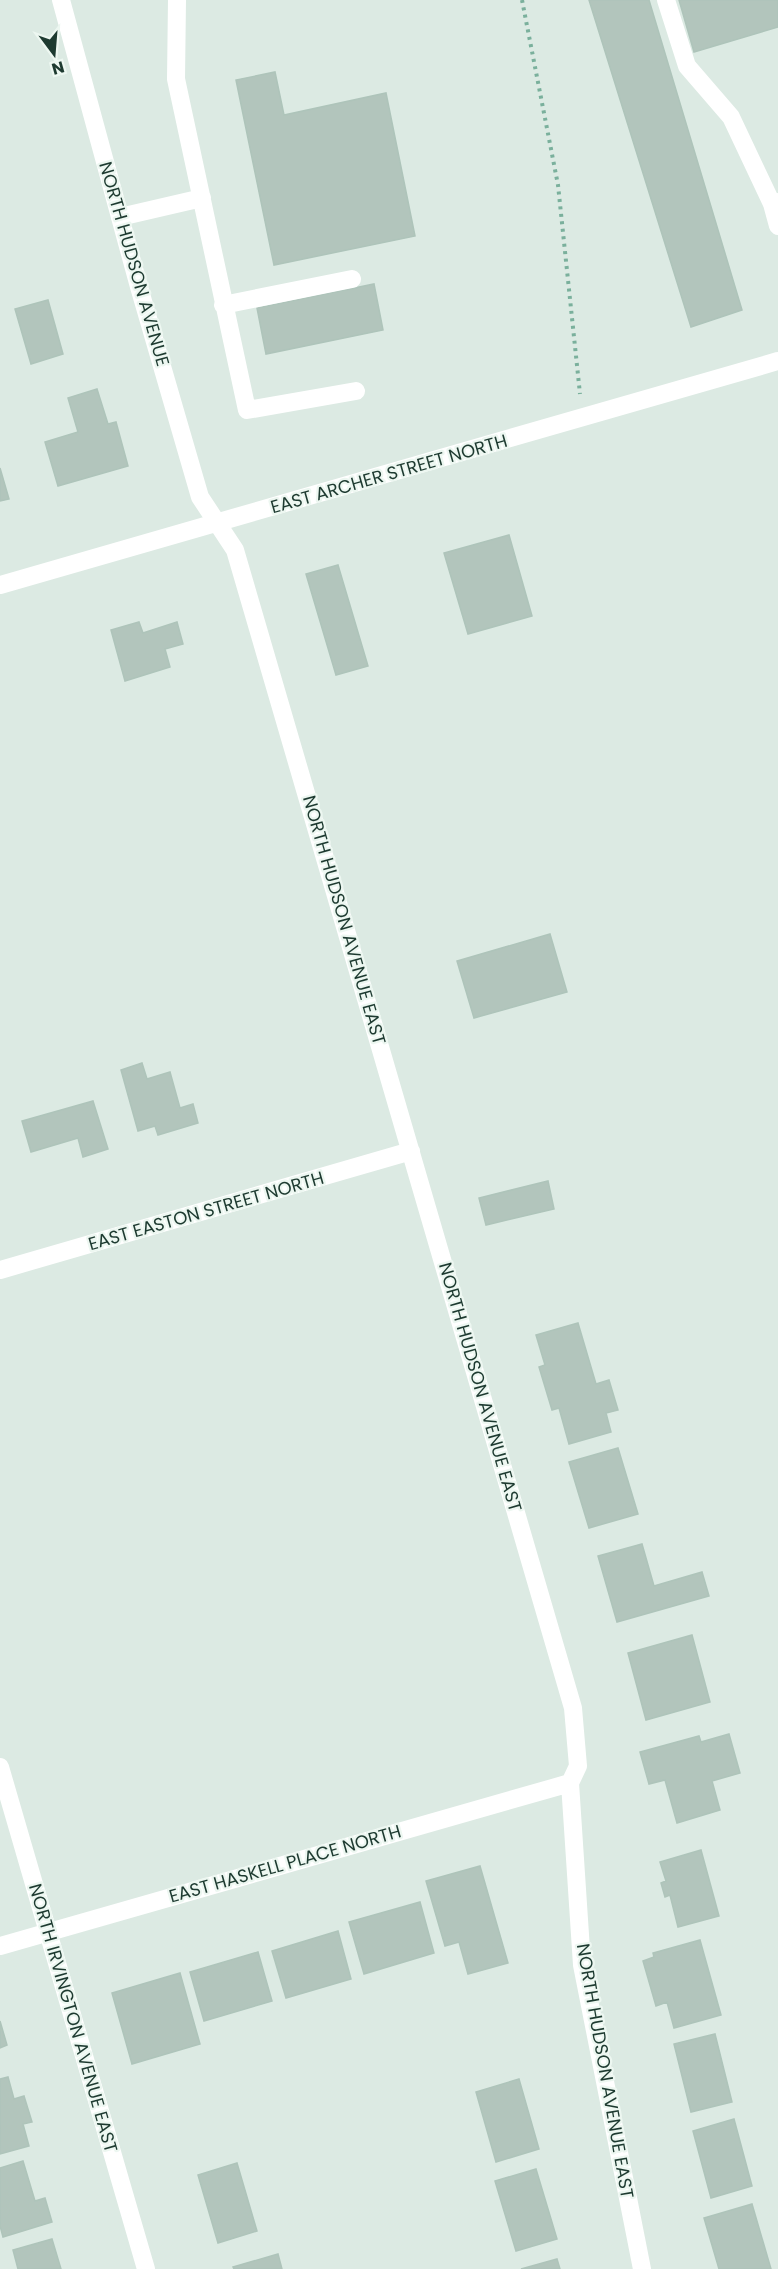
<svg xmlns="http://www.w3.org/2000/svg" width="778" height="2269" font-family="Poppins,sans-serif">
  <rect width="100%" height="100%" fill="#dceae3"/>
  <path fill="#b2c5bc" stroke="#aec4ba" stroke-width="1.5" d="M589 0H649L742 310 691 327Z
    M679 0H778V27L694 52Z
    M275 72 284 115 386 93 415 236 274 265 236 80Z
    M374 284 383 330 266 354 257 308Z
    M48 300 63 354 31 364 15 309Z
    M97 389 108 424 116 422 128 466 58 486 45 442 78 432 68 398Z
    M0 468 9 499 0 501Z
    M509 535 532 616 468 634 444 553Z
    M338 565 368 666 336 675 306 574Z
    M139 622 143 633 177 622 183 644 165 649 170 667 125 681 111 630Z
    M550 934 567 992 474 1018 457 961Z
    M142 1063 147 1079 170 1072 180 1108 193 1104 198 1123 158 1135 155 1126 138 1131 121 1070Z
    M93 1101 108 1149 83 1157 78 1138 31 1152 22 1121Z
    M548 1181 554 1209 486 1225 479 1198Z
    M578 1323 596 1384 609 1380 618 1410 606 1413 611 1432 569 1444 559 1408 552 1410 539 1367 545 1365 536 1335Z
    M618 1448 638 1514 589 1528 569 1462Z
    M642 1544 654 1586 702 1572 709 1596 617 1622 598 1556Z
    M692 1635 710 1702 646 1720 628 1653Z
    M729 1734 740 1773 712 1781 720 1810 677 1823 665 1780 649 1784 640 1752 699 1736 701 1742Z
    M701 1850 719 1916 678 1927 670 1895 665 1897 661 1883 666 1881 660 1862Z
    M480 1866 508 1963 468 1974 459 1942 445 1946 426 1881Z
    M420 1902 434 1953 364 1974 349 1922Z
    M338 1931 351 1979 286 1998 272 1951Z
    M700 1940 721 2015 674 2028 667 2002 656 2006 643 1961 654 1957 653 1953Z
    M258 1952 272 2001 204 2021 190 1972Z
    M180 1973 200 2044 132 2064 112 1993Z
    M0 2021 7 2045 0 2048Z
    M715 2034 732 2102 691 2112 674 2044Z
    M8 2077 14 2099 24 2096 32 2122 23 2124 29 2146 0 2154V2079Z
    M519 2079 539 2149 496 2162 476 2092Z
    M734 2119 752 2186 711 2198 693 2131Z
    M23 2161 35 2201 45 2198 52 2222 3 2237 0 2226V2168Z
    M237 2163 257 2231 218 2243 198 2175Z
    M536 2169 557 2239 516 2251 495 2181Z
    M752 2204 771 2269H719L704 2218Z
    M52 2239 61 2269H18L13 2250Z
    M278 2254 282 2269H234L233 2267Z
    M557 2259 560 2269H521Z"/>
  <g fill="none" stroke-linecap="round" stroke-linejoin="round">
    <path stroke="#7ab09c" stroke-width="4" stroke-dasharray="3 4.5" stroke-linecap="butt" d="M522 0 558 185 580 394"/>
    <path stroke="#fff" stroke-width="18" d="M177 0 176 79 247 410 356 391
      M666 0 687 66 731 117 772 204
      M778 202 772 204 778 226
      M120 217 202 198
      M223 305 352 279"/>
    <path stroke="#fff" stroke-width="18" d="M61 0 139 287 200 497 235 550 573 1708 578 1766 570 1783 582 1965 642 2269
      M0 585 778 361
      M0 1270 411 1151
      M0 1767 146 2269
      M0 1946 570 1783"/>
  </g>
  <g text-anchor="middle" stroke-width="4.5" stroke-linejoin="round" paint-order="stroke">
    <g font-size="18" fill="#1d3a30" stroke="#edf7f1">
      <text transform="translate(134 264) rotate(74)" y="6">NORTH HUDSON AVENUE</text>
      <text transform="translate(389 474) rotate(-16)" y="6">EAST ARCHER STREET NORTH</text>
      <text transform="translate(344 920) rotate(74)" y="6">NORTH HUDSON AVENUE EAST</text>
      <text transform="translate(206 1211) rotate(-16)" y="6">EAST EASTON STREET NORTH</text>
      <text transform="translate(480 1387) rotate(74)" y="6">NORTH HUDSON AVENUE EAST</text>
      <text transform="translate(285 1864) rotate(-16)" y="6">EAST HASKELL PLACE NORTH</text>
      <text transform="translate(73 2018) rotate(74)" y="6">NORTH IRVINGTON AVENUE EAST</text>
      <text transform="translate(605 2071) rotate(80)" y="6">NORTH HUDSON AVENUE EAST</text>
    </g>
  </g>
  <g transform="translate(54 54) rotate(164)" stroke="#edf7f1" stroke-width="4.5" paint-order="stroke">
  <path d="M0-4.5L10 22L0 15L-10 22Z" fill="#1d3a30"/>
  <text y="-9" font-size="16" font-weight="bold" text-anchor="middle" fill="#1d3a30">N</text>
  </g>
</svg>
